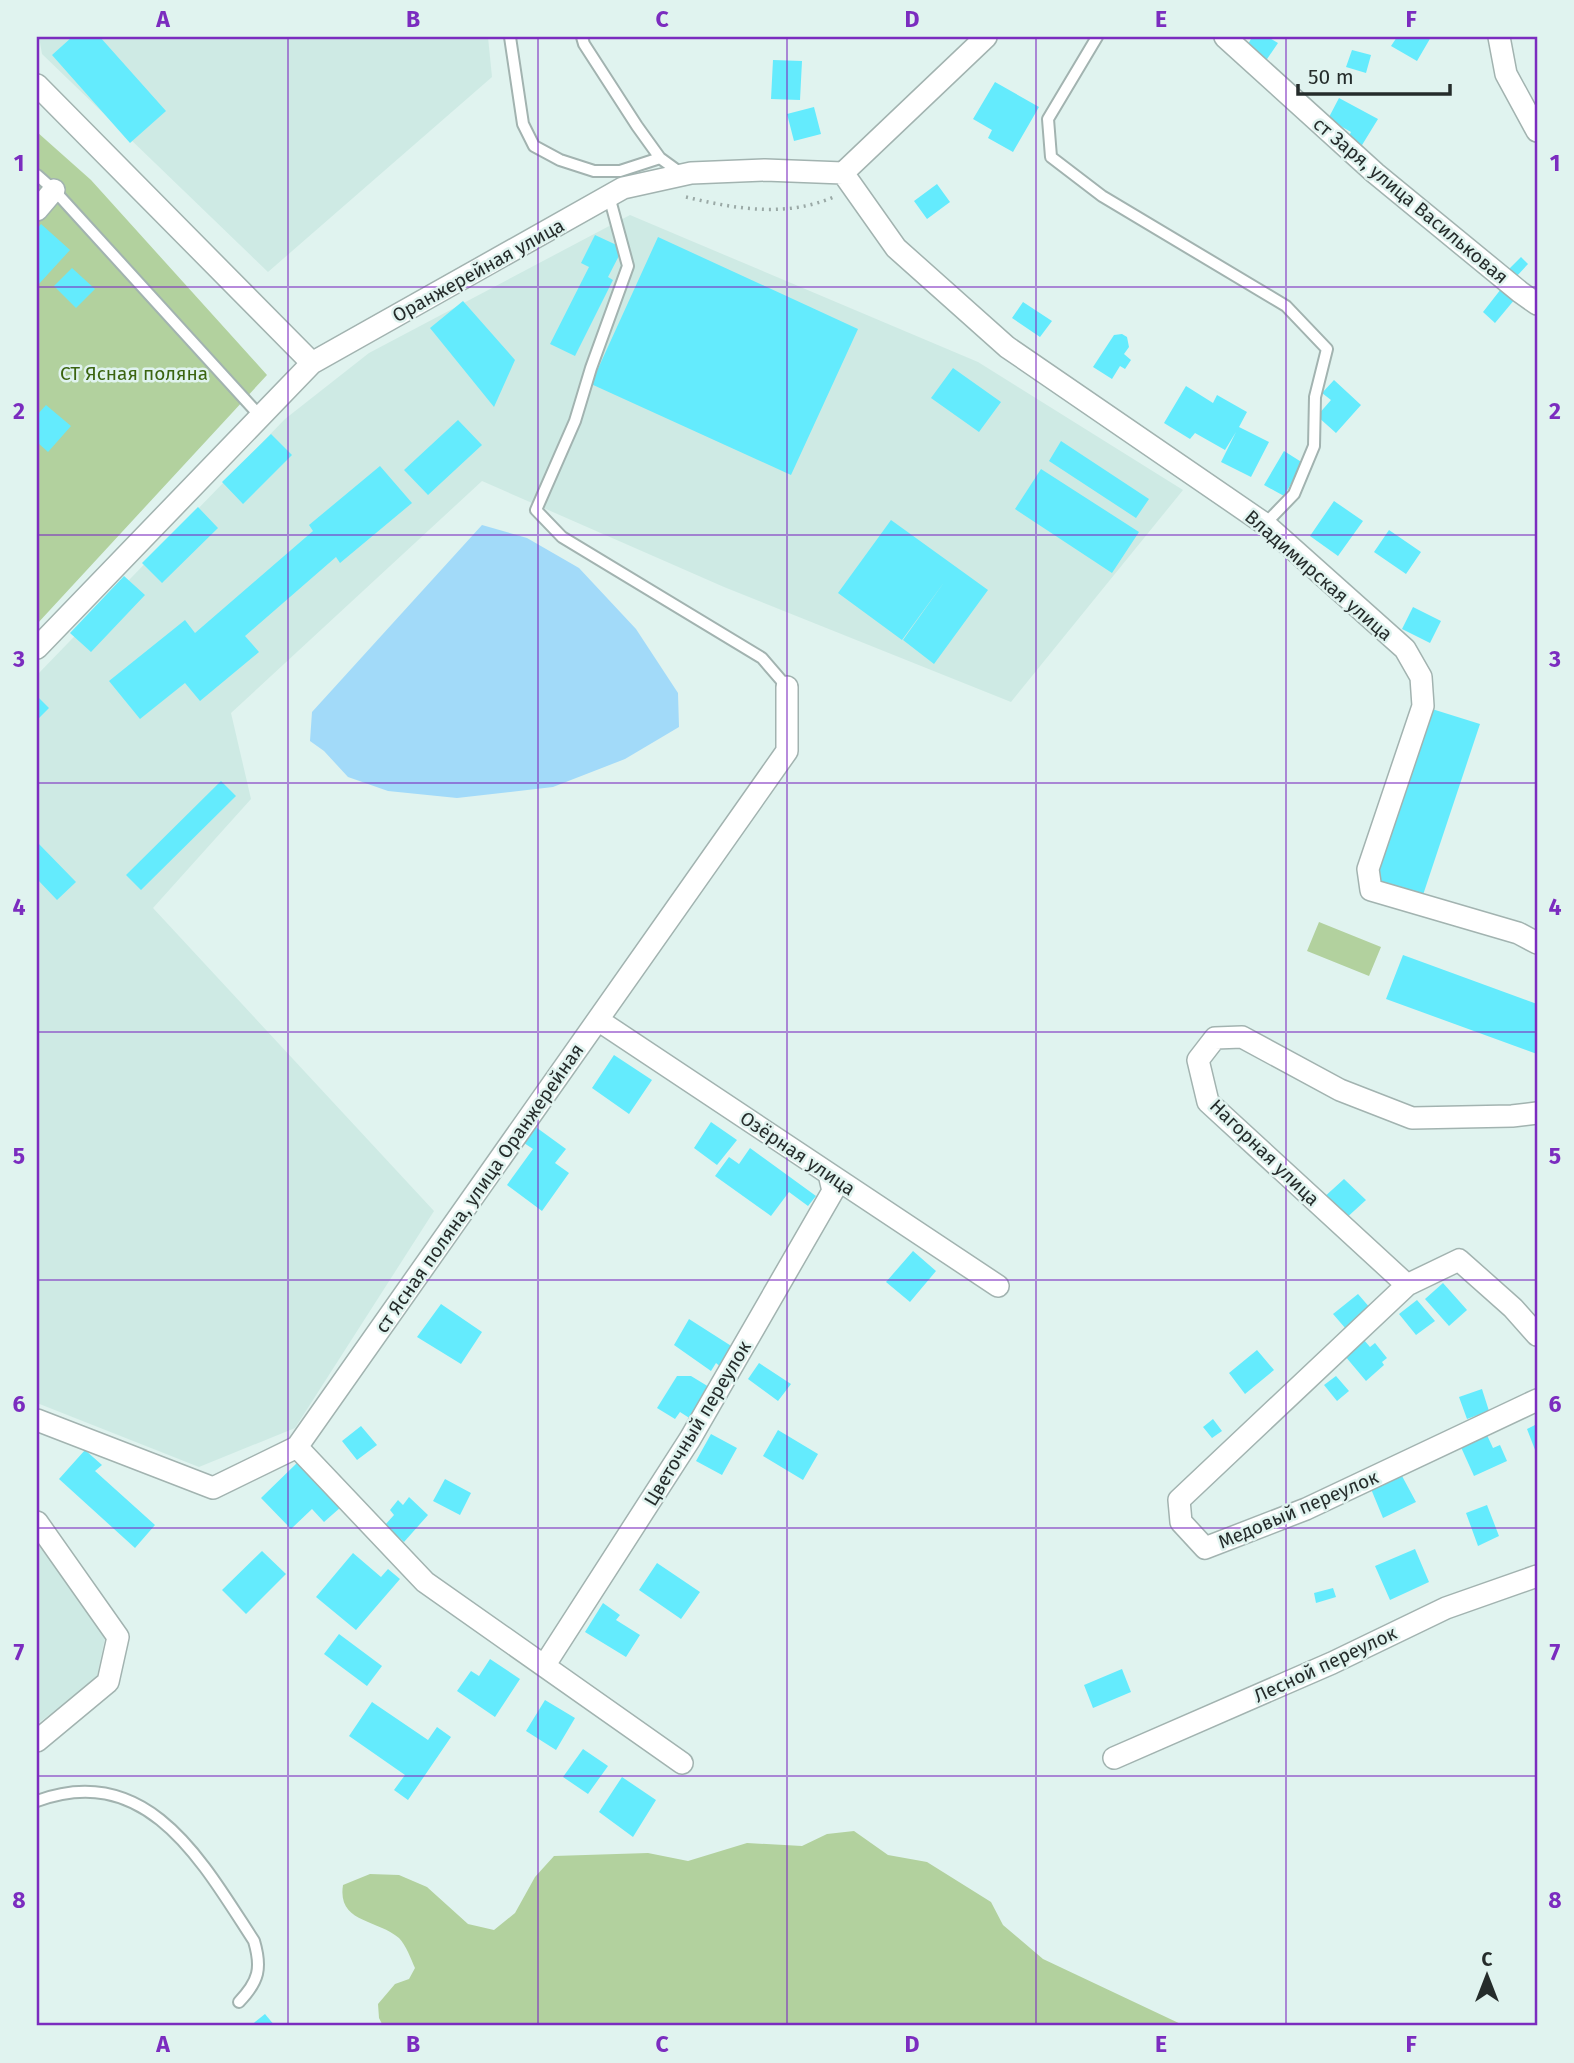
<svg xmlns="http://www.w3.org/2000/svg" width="1574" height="2063" font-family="'Fira Sans',sans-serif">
  <rect width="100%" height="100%" fill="#e0f3ef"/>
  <path fill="#ceeae4" d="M39 37H488L492 77 268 272 42 54Z
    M630 215 978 362 1183 490 1011 702 724 587 482 481 231 713 251 799 153 908 434 1211 295 1428 199 1467 37 1403V675L285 419 369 353Z
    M37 1542 105 1638 96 1681 37 1724Z"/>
  <path fill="#b2d19e" d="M37 132 91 180 267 375 37 624Z
    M1319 922 1381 947 1369 976 1307 951Z
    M854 1831 888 1855 927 1862 991 1902 1003 1925 1043 1959 1185 2026H474L470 2023 463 2026H383L379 2018 378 2004 395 1984 409 1979 415 1968C411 1959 406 1945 399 1938 377 1919 337 1923 343 1885L370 1874 399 1875 427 1887 468 1924 494 1930 515 1913 535 1877 554 1856 648 1853 688 1861 747 1843 802 1846 827 1834Z"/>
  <path fill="#a2daf9" d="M482 525 527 538 579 568 636 629 678 693 679 727 625 759 553 787 457 798 388 791 348 777 324 751 310 741 312 712Z"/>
  <path fill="#64ebfd" d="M72 37H100L166 111 130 143 52 55Z
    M1252 37H1268L1278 43 1265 62 1245 50Z
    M1397 37H1431L1417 61 1391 46Z
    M1352 50 1371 55 1366 73 1346 67Z
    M773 60 802 61 800 100 771 99Z
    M995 82 1039 107 1013 152 988 138 992 130 973 119Z
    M1339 98 1378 119 1359 150 1346 142 1351 132 1328 119Z
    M814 107 821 134 794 141 787 114Z
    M937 184 950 202 927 219 914 201Z
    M41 224 70 250 38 285 37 229Z
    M595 235 623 248 608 277 613 280 575 356 550 344 589 267 581 263Z
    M658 237 858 329 791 475 591 384Z
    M1521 257 1528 264 1516 277 1508 270Z
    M72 268 95 289 76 308 54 286Z
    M1501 289 1515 299 1495 323 1483 312Z
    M463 301 515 360 494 407 430 328Z
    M1023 302 1052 321 1040 337 1012 318Z
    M1122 334 1127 337 1129 347 1124 354 1131 360 1125 369 1120 366 1112 379 1093 367 1114 335Z
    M953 368 1001 402 979 432 931 398Z
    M1334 380 1361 405 1336 433 1317 416 1331 400 1322 393Z
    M1186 386 1213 403 1217 395 1247 412 1239 427 1269 442 1251 477 1221 462 1236 432 1225 450 1195 433 1190 439 1164 423Z
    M46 405 71 426 48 452 37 442V415Z
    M458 420 482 445 428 495 404 470Z
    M271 434 292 455 243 504 222 482Z
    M1061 441 1149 499 1136 518 1049 461Z
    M1284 451 1303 463 1284 496 1264 485Z
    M380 466 412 503 340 563 336 557 245 636 259 652 200 701 185 683 140 719 109 681 185 620 195 633 313 531 309 525Z
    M1041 469 1139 532 1112 573 1015 509Z
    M1334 501 1363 521 1338 556 1310 536Z
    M198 507 218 528 162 583 142 563Z
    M891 520 988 590 934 664 903 640 945 581 902 640 838 593Z
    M1389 530 1421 552 1406 574 1374 552Z
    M124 576 145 595 91 652 70 633Z
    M1413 607 1441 621 1430 643 1402 629Z
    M37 696 49 708 37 720Z
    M1432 709 1480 724 1422 898 1375 883Z
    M221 781 236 796 141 890 126 875Z
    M37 842 76 882 57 900 37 879Z
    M1403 955 1537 1004V1054L1386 999Z
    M614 1055 652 1080 629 1114 592 1088Z
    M711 1122 737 1140 717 1165 694 1148Z
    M533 1125 566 1149 555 1163 569 1173 542 1211 507 1185 533 1149 521 1141Z
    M750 1148 816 1196 808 1206 789 1192 771 1216 715 1176 729 1157 739 1164Z
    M1344 1179 1366 1200 1343 1221 1322 1199Z
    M913 1251 936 1271 910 1302 886 1282Z
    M1443 1283 1467 1310 1449 1326 1425 1299Z
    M1358 1294 1371 1309 1346 1329 1333 1314Z
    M1417 1300 1435 1321 1416 1335 1399 1314Z
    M441 1304 482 1332 461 1364 417 1337Z
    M689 1319 736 1349 723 1369 716 1363 711 1371 674 1345Z
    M1364 1340 1370 1347 1375 1343 1387 1358 1382 1362 1384 1365 1366 1381 1345 1356Z
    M1257 1350 1274 1370 1245 1394 1229 1373Z
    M759 1363 791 1384 778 1401 748 1379Z
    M677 1376H691L714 1390 694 1421 680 1412 675 1419 657 1408Z
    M1336 1376 1349 1391 1337 1401 1324 1385Z
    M1482 1389 1489 1411 1467 1419 1459 1397Z
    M1213 1419 1222 1431 1212 1438 1203 1427Z
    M1537 1424V1455L1527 1429Z
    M361 1426 377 1445 357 1460 342 1441Z
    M778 1430 818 1454 803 1480 763 1456Z
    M1486 1433 1493 1448 1500 1445 1507 1461 1474 1476 1460 1445Z
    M711 1434 737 1448 722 1475 696 1461Z
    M85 1450 102 1465 95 1471 155 1525 135 1548 59 1479Z
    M298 1462 341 1507 324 1522 312 1509 291 1529 261 1498Z
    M1402 1476 1416 1502 1383 1518 1371 1489Z
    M445 1479 471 1493 460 1515 433 1501Z
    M409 1497 428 1515 404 1542 385 1525 394 1515 390 1510 398 1500 403 1505Z
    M1487 1505 1499 1536 1478 1546 1466 1513Z
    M1415 1549 1429 1582 1390 1600 1375 1566Z
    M262 1551 286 1574 246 1614 222 1590Z
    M353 1553 381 1577 388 1569 400 1579 356 1630 316 1597Z
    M657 1563 700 1592 681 1619 639 1590Z
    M1333 1588 1336 1597 1316 1603 1314 1593Z
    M603 1603 620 1615 616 1620 640 1635 626 1657 585 1632Z
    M339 1634 382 1666 367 1686 324 1654Z
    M490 1659 520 1679 495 1717 457 1691 471 1671 479 1676Z
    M1122 1669 1131 1692 1093 1708 1084 1685Z
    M545 1700 575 1718 556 1750 526 1731Z
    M372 1702 428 1740 437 1727 451 1737 408 1800 394 1790 405 1775 349 1736Z
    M583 1749 608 1766 588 1794 563 1777Z
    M622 1777 656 1800 633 1837 599 1812Z
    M265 2014 275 2026H250Z"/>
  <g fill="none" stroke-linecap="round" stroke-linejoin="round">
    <g stroke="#a2b3b0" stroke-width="14">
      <path id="lane" d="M510 37 523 124 534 146 560 160 594 171H620L660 158 682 174
        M582 37 584 44 637 126 660 158
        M1097 37 1048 119 1051 157 1102 196 1286 306 1327 349 1315 397 1314 446 1294 494 1265 524
        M37 175 54 190 260 416
        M609 196 628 266 591 368 575 421 536 510 562 537 762 658 787 687
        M37 1801C148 1760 203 1863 254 1941 262 1968 259 1981 239 2002"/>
    </g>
    <g stroke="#a2b3b0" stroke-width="24">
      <path id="street" d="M1225 37 1375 173 1520 292 1537 304
        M1499 37 1506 74 1537 131
        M37 85 312 363
        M843 173 896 248 1007 347 1265 524 1405 649 1421 677 1423 706 1368 869 1371 890 1518 933 1537 943
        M37 210 54 190
        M37 648 312 363 623 188 691 173 765 170 843 173 986 37
        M598 1020 998 1286
        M1537 1113 1512 1116 1412 1118 1340 1090 1242 1037 1215 1038 1198 1060 1208 1102 1407 1285 1459 1260 1513 1308 1537 1335
        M1407 1285 1179 1500 1181 1522 1205 1548 1306 1509 1537 1400
        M37 1420 213 1488 297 1447 787 751V687
        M297 1447 425 1582 682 1763
        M37 1522 118 1637 108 1682 37 1741
        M544 1666 690 1439 833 1191 829 1174
        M1114 1758 1332 1663 1446 1608 1537 1576"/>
    </g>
    <path stroke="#9aa9a6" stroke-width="3.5" stroke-dasharray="2 5" stroke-linecap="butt" d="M686 197C736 209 787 218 836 196"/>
    <use href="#lane" stroke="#fff" stroke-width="10"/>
    <use href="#street" stroke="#fff" stroke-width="21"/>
  </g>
  <path fill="none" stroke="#7b2cbf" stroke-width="2" stroke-opacity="0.55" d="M288 37V2026M538 37V2026M787 37V2026M1036 37V2026M1286 37V2026M37 287H1537M37 535H1537M37 783H1537M37 1032H1537M37 1280H1537M37 1528H1537M37 1776H1537"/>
  <g text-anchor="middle" stroke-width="5" stroke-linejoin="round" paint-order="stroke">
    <g font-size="19" fill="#252c2b" stroke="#e0f3ef">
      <text transform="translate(1411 200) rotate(40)" y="7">ст Заря, улица Васильковая</text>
      <text transform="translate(478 270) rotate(-29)" y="7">Оранжерейная улица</text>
      <text transform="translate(1319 575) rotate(41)" y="7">Владимирская улица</text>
      <text transform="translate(1265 1152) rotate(44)" y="7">Нагорная улица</text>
      <text transform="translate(798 1153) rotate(34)" y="7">Озёрная улица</text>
      <text transform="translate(479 1188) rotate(-55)" y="7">ст Ясная поляна, улица Оранжерейная</text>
      <text transform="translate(697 1423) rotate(-59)" y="7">Цветочный переулок</text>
      <text transform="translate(1298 1509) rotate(-23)" y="7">Медовый переулок</text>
      <text transform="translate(1325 1664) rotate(-25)" y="7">Лесной переулок</text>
    </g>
    <g font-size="19" fill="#3b6410" stroke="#e0f3ef">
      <text x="134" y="380">СТ Ясная поляна</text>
    </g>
  </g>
  <rect width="1574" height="2063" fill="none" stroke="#e0f3ef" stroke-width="77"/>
  <g transform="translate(1487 1976)" stroke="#e0f3ef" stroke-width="5" paint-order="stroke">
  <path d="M0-5L12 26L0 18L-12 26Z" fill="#252c2b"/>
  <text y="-10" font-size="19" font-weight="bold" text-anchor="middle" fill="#252c2b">С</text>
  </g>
  <path d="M1298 84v10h152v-10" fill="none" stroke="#252c2b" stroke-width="3.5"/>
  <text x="1308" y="84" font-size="21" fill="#252c2b" stroke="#e0f3ef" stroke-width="5" paint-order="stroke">50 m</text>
  <rect x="38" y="38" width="1498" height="1986" fill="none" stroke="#7b2cbf" stroke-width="2.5"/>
  <g font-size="23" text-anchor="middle" font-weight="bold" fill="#7b2cbf">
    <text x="163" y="27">A</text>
    <text x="413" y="27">B</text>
    <text x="662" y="27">C</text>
    <text x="912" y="27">D</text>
    <text x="1161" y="27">E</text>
    <text x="1411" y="27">F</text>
    <text x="19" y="171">1</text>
    <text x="1555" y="171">1</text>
    <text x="19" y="419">2</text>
    <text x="1555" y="419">2</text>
    <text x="19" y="667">3</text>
    <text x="1555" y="667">3</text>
    <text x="19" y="915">4</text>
    <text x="1555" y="915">4</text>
    <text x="19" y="1164">5</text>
    <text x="1555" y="1164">5</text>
    <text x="19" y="1412">6</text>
    <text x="1555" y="1412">6</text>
    <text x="19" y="1660">7</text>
    <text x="1555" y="1660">7</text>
    <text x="19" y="1908">8</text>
    <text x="1555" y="1908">8</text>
    <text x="163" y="2052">A</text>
    <text x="413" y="2052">B</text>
    <text x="662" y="2052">C</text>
    <text x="912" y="2052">D</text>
    <text x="1161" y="2052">E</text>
    <text x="1411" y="2052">F</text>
  </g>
</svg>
